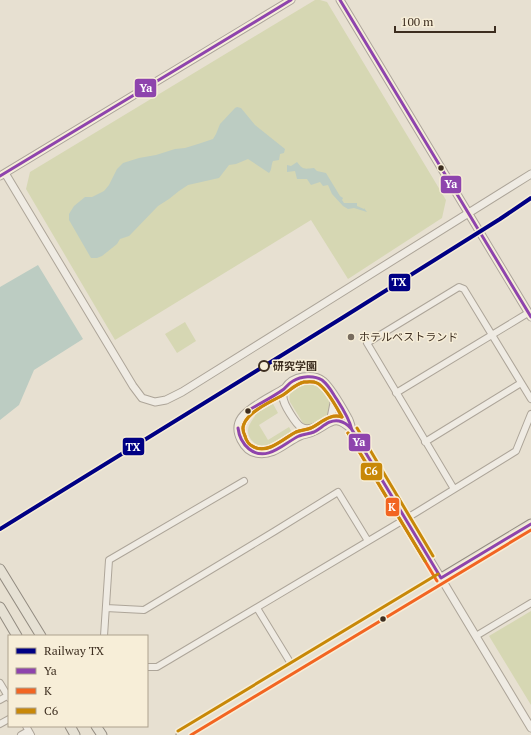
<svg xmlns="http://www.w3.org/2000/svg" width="531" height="735" font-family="'PT Serif','Noto Sans JP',serif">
  <rect width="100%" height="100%" fill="#e7e0d1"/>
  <path fill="#d6d7b3" d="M315 0H320L327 2 446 200 442 218 348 279 311 220 115 340 26 189 30 172Z
    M185 322 196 341 177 353 165 334Z
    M305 382C324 384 335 399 327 417 320 423 312 429 303 423L290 402C287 391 296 384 305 382Z
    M271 400 278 413 259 425 268 440 289 427 294 436C287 441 280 447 272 448 262 449 248 442 248 431 248 425 252 421 255 416L253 413 254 411Z
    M531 611V705L489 636Z"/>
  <path fill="#bcccc2" d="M237 107 241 108 255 125 285 149 284 153 280 154 279 160 273 161C271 165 272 170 269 173L248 159 236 164 229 165 219 178 188 185 179 191 169 199 158 206 132 233 129 236 120 239 117 244 102 256 97 258H91L69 220V214L74 206 85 197H92L104 191 109 185 117 169 123 163 139 158 156 155 175 149 185 148 198 144 213 139 216 134 220 124 235 108Z
    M297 162C303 170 304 169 314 168L317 171 326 173 340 196 343 198 342 200 344 203H357V206L364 209V208L367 212 354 208 348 209 343 206 332 194 328 185 323 186 320 182 311 185 307 179H297L295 171 287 172V165L291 166Z
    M38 265 83 339 34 370 19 405 0 420V287Z"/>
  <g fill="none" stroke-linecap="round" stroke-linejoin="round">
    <g stroke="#ada599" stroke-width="8">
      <path id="minor" d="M396 393 528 313
        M425 442 521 383
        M454 489 367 343 459 287 464 289 531 399
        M106 608 144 610 275 531 338 492 368 541
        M257 608 293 667
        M104 636 109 560 244 481
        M476 636 531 603
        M147 667H157L417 512 516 451 531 414
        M0 683 9 698
        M0 700 7 696
        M0 724 9 719
        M26 726 31 735
        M21 735 28 731"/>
    </g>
    <g stroke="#ada599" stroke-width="9">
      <path id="tertiary" d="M340 0 531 317
        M5 173 133 386 142 398 155 402 166 400 182 392 531 174
        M0 176 291 0
        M285 388C283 391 282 394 283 397 283 404 296 424 301 427 306 430 313 428 317 426
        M331 418 334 403 333 396
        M352 430C335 414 332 422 315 431 310 434 305 434 300 436 286 442 274 457 256 453 249 452 244 446 241 440 231 420 247 411 261 402 269 397 277 393 285 388 289 382 296 378 303 377 310 376 318 377 323 381 330 387 343 409 348 418 350 421 351 426 352 430L531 728"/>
    </g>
    <g stroke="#928b80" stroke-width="11">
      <path id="primary" d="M0 569 41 636
        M0 607 17 636
        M70 726 75 735
        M96 726 102 735
        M181 735 531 524"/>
    </g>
    <use href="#minor" stroke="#efebe3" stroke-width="6"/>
    <use href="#tertiary" stroke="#efebe3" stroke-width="7"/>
    <use href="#primary" stroke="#e6e1d4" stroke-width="9"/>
    <g stroke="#f7eed8" stroke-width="6">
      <path id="bus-1" d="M340 0 531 317
        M0 176 291 0
        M247 411C259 404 273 397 284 389 287 386 289 383 293 381 301 376 314 375 322 380 327 384 331 390 334 395 341 406 349 417 352 430L441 578
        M238 428C239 437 242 443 249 449 267 463 284 443 299 436 304 434 309 434 314 432 322 428 329 419 339 421 349 423 354 432 358 440
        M441 578 531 524"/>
    </g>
    <g stroke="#f7eed8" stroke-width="6">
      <path id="bus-2" d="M304 382C308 382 313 381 317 383 326 387 337 408 342 417 330 413 321 423 311 428 306 430 301 430 296 432 284 438 269 454 254 447 249 445 246 440 245 436 243 432 242 428 244 424 249 411 272 401 283 395 291 390 295 384 304 382Z
        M348 433 437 581
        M191 735 531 530"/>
    </g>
    <g stroke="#f7eed8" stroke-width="6">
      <path id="bus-3" d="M304 382C308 382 313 381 317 383 326 387 337 408 342 417 330 413 321 423 311 428 306 430 301 430 296 432 284 438 269 454 254 447 249 445 246 440 245 436 243 432 242 428 244 424 249 411 272 401 283 395 291 390 295 384 304 382Z
        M357 428 433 556
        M348 433 425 561
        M178 731 438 574"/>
    </g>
    <use href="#bus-1" stroke="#8e44ad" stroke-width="3"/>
    <use href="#bus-2" stroke="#f26522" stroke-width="3"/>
    <use href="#bus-3" stroke="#c88808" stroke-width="3"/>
    <g stroke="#f7eed8" stroke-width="7">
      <path id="rail-1" d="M0 529 342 318 500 219 531 198"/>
    </g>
    <use href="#rail-1" stroke="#000084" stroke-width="4"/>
  </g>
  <g fill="#3d2e20" stroke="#f7eed8" stroke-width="1.5">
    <circle cx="441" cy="168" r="3.5"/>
    <circle cx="248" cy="411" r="3.5"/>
    <circle cx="383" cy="619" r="3.5"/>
  </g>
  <circle fill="#786c5e" stroke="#f7eed8" stroke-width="1.5" cx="351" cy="337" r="4"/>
  <circle fill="#f7eed8" stroke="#3d2e20" stroke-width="2" cx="264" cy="366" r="5"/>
  <g text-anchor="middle" stroke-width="3" stroke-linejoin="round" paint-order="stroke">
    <g font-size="11" fill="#3d2e20" stroke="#f7eed8" text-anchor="start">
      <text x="359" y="341">ホテルベストランド</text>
    </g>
    <g font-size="11" font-weight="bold" fill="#3d2e20" stroke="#f7eed8" text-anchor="start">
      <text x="273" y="370">研究学園</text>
    </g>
  </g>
  <g stroke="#f7eed8" stroke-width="1.5">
    <rect x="134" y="78" width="23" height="20" rx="4" fill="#8e44ad"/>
    <rect x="440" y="175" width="22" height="19" rx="4" fill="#8e44ad"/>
    <rect x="388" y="273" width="23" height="19" rx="4" fill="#000084"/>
    <rect x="348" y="433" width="23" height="19" rx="4" fill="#8e44ad"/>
    <rect x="122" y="437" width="23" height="19" rx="4" fill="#000084"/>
    <rect x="360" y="462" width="23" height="19" rx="4" fill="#c88808"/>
    <rect x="385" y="497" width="15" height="20" rx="4" fill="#f26522"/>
  </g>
  <g font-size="11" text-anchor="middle" font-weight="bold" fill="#fff">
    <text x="146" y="92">Ya</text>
    <text x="451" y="188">Ya</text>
    <text x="399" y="286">TX</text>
    <text x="359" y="446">Ya</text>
    <text x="133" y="451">TX</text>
    <text x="371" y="475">C6</text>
    <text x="392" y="511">K</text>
  </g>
  <rect x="8" y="635" width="140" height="92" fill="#f7eed8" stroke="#ada18e"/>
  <rect x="16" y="648" width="20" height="6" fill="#000084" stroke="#ada18e"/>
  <text x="44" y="655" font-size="12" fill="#3d2e20">Railway TX</text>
  <rect x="16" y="668" width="20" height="6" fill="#8e44ad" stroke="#ada18e"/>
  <text x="44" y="675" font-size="12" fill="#3d2e20">Ya</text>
  <rect x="16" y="688" width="20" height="6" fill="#f26522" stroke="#ada18e"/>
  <text x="44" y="695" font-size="12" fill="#3d2e20">K</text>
  <rect x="16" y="708" width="20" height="6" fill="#c88808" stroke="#ada18e"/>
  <text x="44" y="715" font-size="12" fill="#3d2e20">C6</text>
  <path d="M395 26v6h100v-6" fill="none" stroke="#3d2e20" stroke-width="2"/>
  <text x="401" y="26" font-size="12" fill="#3d2e20" stroke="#f7eed8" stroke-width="3" paint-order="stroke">100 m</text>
</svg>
